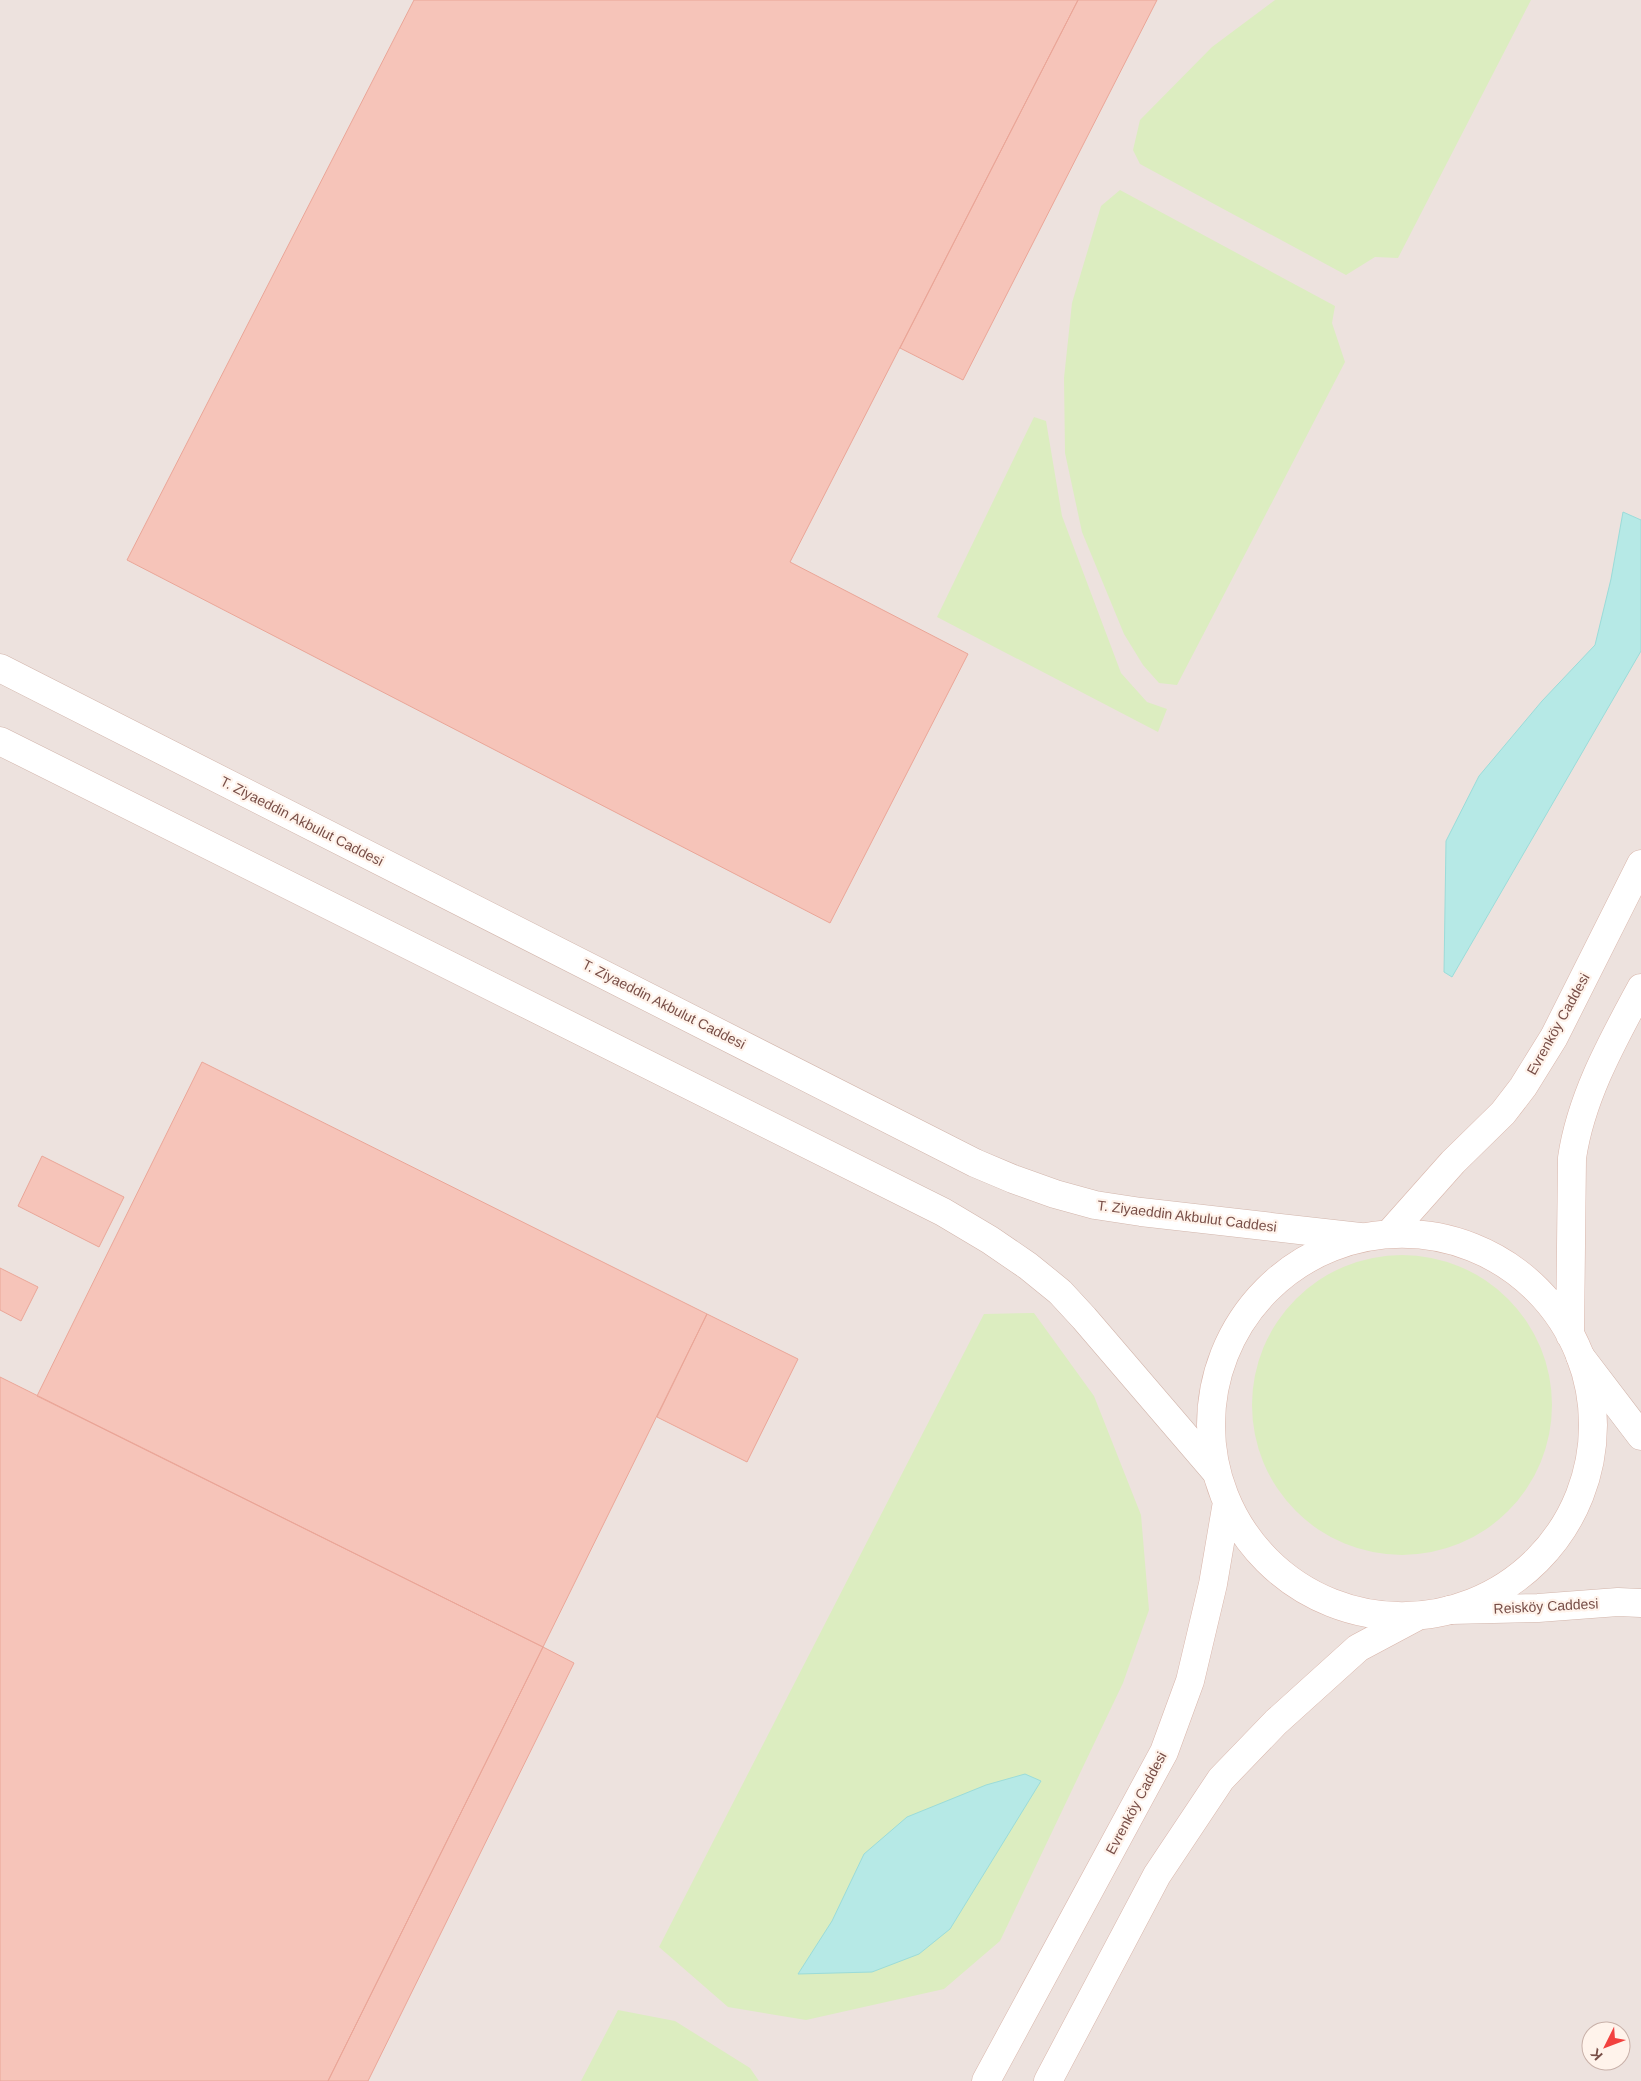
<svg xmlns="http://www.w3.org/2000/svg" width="1641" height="2081" font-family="Helvetica,sans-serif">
  <rect width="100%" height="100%" fill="#feeee3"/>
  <path fill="#ede2de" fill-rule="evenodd" d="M0 0H1641V2081H0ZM1591 2031H1621V2061H1591Z"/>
  <path fill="#dcedc0" d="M1275 0H1531L1398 258 1375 257 1346 275 1140 164 1133 150 1140 120 1212 47Z
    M1120 190 1335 306 1332 323 1345 362 1177 685 1159 683 1143 665 1124 634 1082 532 1065 453 1064 378 1072 303 1101 206Z
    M1034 417 1046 421 1062 516 1121 673 1147 702 1167 709 1158 732 937 617Z
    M1252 1405a150 150 0 1 1 300 0a150 150 0 1 1-300 0Z
    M1034 1313 1094 1396 1141 1515 1149 1610 1123 1683 1000 1941 944 1989 806 2020 728 2007 659 1947 984 1314Z
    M618 2010 675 2021 750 2068 759 2081H581Z"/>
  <path fill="#b6e9e6" stroke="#9bdcd9" d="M1623 512 1641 520V651L1452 977 1444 972 1446 841 1479 776 1542 701 1595 645 1611 579Z
    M1025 1774 1041 1781 950 1929 919 1954 872 1972 798 1974 832 1921 864 1854 907 1817 986 1785Z"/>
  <path fill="#f6c4b9" stroke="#eaa698" d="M414 0H1078L790 562 968 654 830 923 127 560Z
    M1078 0H1157L963 380 900 348Z
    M202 1062 707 1314 543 1647 37 1396Z
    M42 1156 124 1197 99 1247 18 1206Z
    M0 1268 38 1287 21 1321 0 1310Z
    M707 1314 798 1359 747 1462 657 1417Z
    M0 1377 543 1647 328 2081H0Z
    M543 1647 574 1663 368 2081H328Z"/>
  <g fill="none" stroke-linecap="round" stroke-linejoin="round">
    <g stroke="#d2b5ab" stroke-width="29">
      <path id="tertiary" d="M0 668 975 1163 1013 1179 1055 1194 1095 1205 1141 1212 1360 1237
        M0 741 943 1212 990 1240 1028 1266 1060 1292 1084 1318 1216 1472
        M1580 1356 1641 1436
        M1450 1610 1538 1608 1618 1602 1641 1603"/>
    </g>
    <g stroke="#d9b5aa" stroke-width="29">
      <path id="secondary" d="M1211 1425a191 191 0 1 1 382 0a191 191 0 1 1-382 0Z
        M1389 1234 1453 1162 1503 1113 1523 1087 1554 1037 1641 864
        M1570 1335 1572 1158C1581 1097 1612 1042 1641 988
        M986 2081 1164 1752 1190 1681 1213 1584 1227 1502
        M1048 2081 1157 1875 1221 1779 1276 1722 1358 1648 1418 1616"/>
    </g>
    <use href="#tertiary" stroke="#fff" stroke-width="28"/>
    <use href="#secondary" stroke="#fff" stroke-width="28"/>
  </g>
  <g text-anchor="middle" stroke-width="4.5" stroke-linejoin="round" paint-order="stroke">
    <g font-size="14" fill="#784e47" stroke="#fff3eb">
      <text transform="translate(302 821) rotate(27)" y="5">T. Ziyaeddin Akbulut Caddesi</text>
      <text transform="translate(664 1004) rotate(27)" y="5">T. Ziyaeddin Akbulut Caddesi</text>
      <text transform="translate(1558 1024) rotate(-61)" y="5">Evrenköy Caddesi</text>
      <text transform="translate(1187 1216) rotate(7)" y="5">T. Ziyaeddin Akbulut Caddesi</text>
      <text transform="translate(1546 1606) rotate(-3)" y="5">Reisköy Caddesi</text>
      <text transform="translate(1136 1803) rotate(-62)" y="5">Evrenköy Caddesi</text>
    </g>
  </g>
  <g transform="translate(1606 2046) rotate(228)"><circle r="24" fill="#fff3eb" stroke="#c9b1a9"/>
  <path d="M0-4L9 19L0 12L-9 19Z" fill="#f2413f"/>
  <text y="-8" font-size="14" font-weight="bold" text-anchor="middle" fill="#784e47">K</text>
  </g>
</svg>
